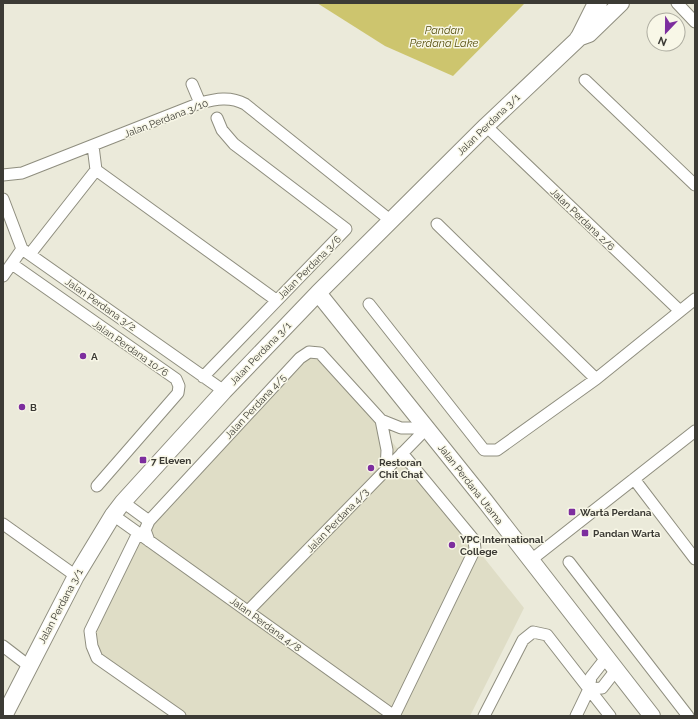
<svg xmlns="http://www.w3.org/2000/svg" width="698" height="719" font-family="Raleway,sans-serif">
  <rect width="100%" height="100%" fill="#ebeada"/>
  <path fill="#dfddc6" d="M309 357H317L377 423 524 608 470 716H188L101 656 95 632 140 540Z"/>
  <path fill="#cdc56e" d="M317 3H525L453 76 385 46Z"/>
  <g fill="none" stroke-linecap="round" stroke-linejoin="round">
    <g stroke="#8f8e7f" stroke-width="13">
      <path id="street" d="M677 3 695 22
        M585 80 695 185
        M192 84 200 103
        M486 126 680 311
        M93 146 96 170 276 300
        M3 175 22 173 200 103C216 99 230 96 245 104L390 220
        M3 199 22 249 224 391
        M437 224 596 379
        M30 254 96 170
        M12 264 176 379 179 386 178 393 97 486
        M3 276 22 249
        M369 304 484 450H497L596 379 695 299
        M203 377 346 229 234 144 222 130 217 118
        M381 420 401 428H427
        M634 479 695 559
        M123 502 149 521
        M113 515 394 716
        M3 524 76 576
        M138 533 90 631 92 646 97 658 180 716
        M149 541 145 530 149 521 300 358 309 352 320 353 381 420 387 450 386 470
        M531 560 695 431
        M569 562 688 716
        M248 611 427 428
        M3 646 29 666
        M589 689 602 688 616 670
        M394 716 475 549 474 540 402 453
        M484 716 523 640 533 632 547 635 610 716
        M576 716 589 689 591 677 606 658"/>
    </g>
    <g stroke="#8f8e7f" stroke-width="18">
      <path id="secondary" d="M578 38 589 34 621 3
        M318 293 485 501 652 716
        M4 716 76 576 113 515 123 502 224 391 318 293 486 126 578 39 593 9 599 3"/>
    </g>
    <use href="#street" stroke="#fff" stroke-width="11"/>
    <use href="#secondary" stroke="#fff" stroke-width="16"/>
  </g>
  <g fill="#7d2e9e" stroke="#f8f7e7" stroke-width="1.5">
    <circle cx="83" cy="356" r="4"/>
    <circle cx="22" cy="407" r="4"/>
    <rect x="139" y="456" width="8" height="8" rx="2"/>
    <circle cx="371" cy="468" r="4"/>
    <rect x="568" y="508" width="8" height="8" rx="2"/>
    <rect x="581" y="529" width="8" height="8" rx="2"/>
    <circle cx="452" cy="545" r="4"/>
  </g>
  <g text-anchor="middle" stroke-width="3" stroke-linejoin="round" paint-order="stroke">
    <g font-size="10" fill="#3c3b35" stroke="#f8f7e7">
      <text transform="translate(166 118) rotate(-21)" y="4">Jalan Perdana 3/10</text>
      <text transform="translate(488 124) rotate(-44)" y="4">Jalan Perdana 3/1</text>
      <text transform="translate(583 219) rotate(44)" y="4">Jalan Perdana 2/6</text>
      <text transform="translate(309 267) rotate(-45)" y="4">Jalan Perdana 3/6</text>
      <text transform="translate(101 304) rotate(35)" y="4">Jalan Perdana 3/2</text>
      <text transform="translate(131 348) rotate(35)" y="4">Jalan Perdana 10/6</text>
      <text transform="translate(260 353) rotate(-46)" y="4">Jalan Perdana 3/1</text>
      <text transform="translate(255 406) rotate(-47)" y="4">Jalan Perdana 4/5</text>
      <text transform="translate(471 484) rotate(52)" y="4">Jalan Perdana Utama</text>
      <text transform="translate(337 520) rotate(-46)" y="4">Jalan Perdana 4/3</text>
      <text transform="translate(60 606) rotate(-62)" y="4">Jalan Perdana 3/1</text>
      <text transform="translate(266 624) rotate(36)" y="4">Jalan Perdana 4/8</text>
    </g>
    <g font-size="10" font-weight="bold" fill="#3c3b35" stroke="#f8f7e7" text-anchor="start">
      <text x="91" y="360">A</text>
      <text x="30" y="411">B</text>
      <text x="151" y="464">7 Eleven</text>
      <text x="379" y="466">Restoran<tspan x="379" dy="12">Chit Chat</tspan></text>
      <text x="580" y="516">Warta Perdana</text>
      <text x="593" y="537">Pandan Warta</text>
      <text x="460" y="543">YPC International<tspan x="460" dy="12">College</tspan></text>
    </g>
    <g font-size="11" font-style="italic" fill="#57500d" stroke="#f8f7e7">
      <text x="444" y="34">Pandan<tspan x="444" dy="13">Perdana Lake</tspan></text>
    </g>
  </g>
  <rect width="698" height="719" fill="none" stroke="#3c3b35" stroke-width="8"/>
  <g transform="translate(666 32) rotate(202)"><circle r="19" fill="#f8f7e7" stroke="#adaca0"/>
  <path d="M0-3L7 15L0 10L-7 15Z" fill="#7d2e9e"/>
  <text y="-6" font-size="11" font-weight="bold" text-anchor="middle" fill="#3c3b35">N</text>
  </g>
</svg>
